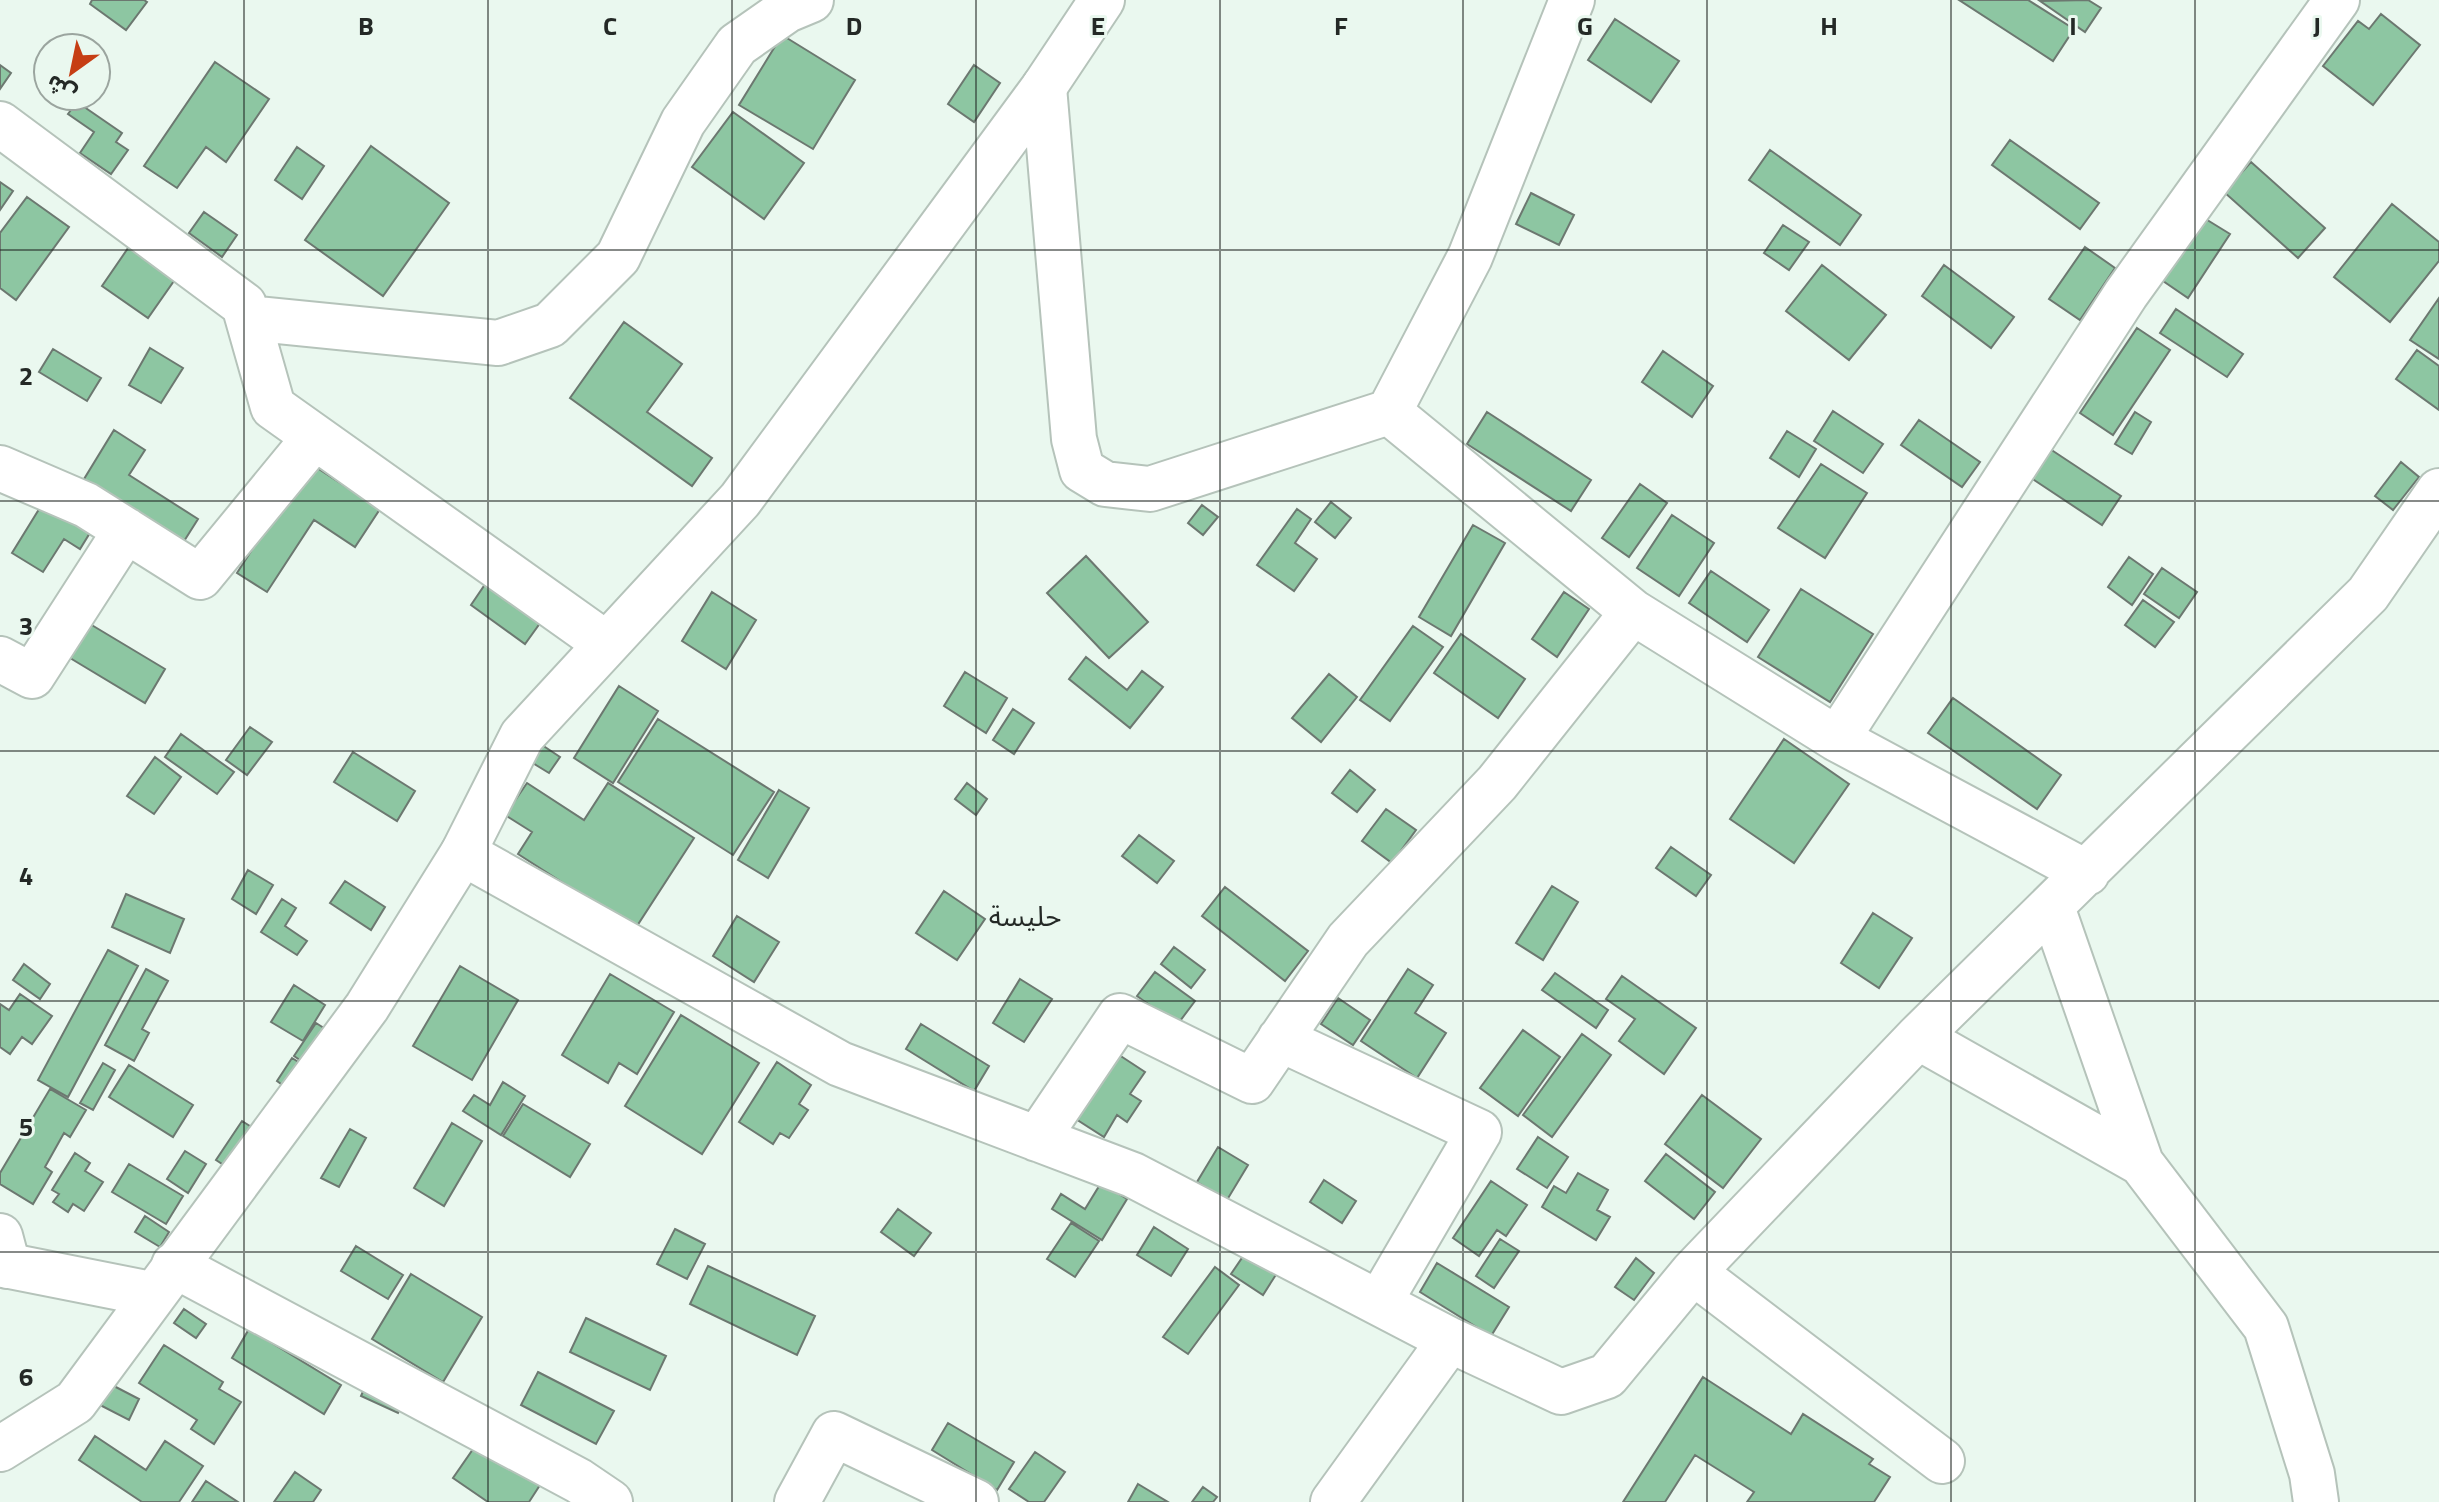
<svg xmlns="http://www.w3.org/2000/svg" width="2439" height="1502" font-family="'Titillium Web','Noto Sans Arabic',sans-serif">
  <rect width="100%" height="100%" fill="#eaf8ef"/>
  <path fill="#8dc6a2" stroke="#6c7870" stroke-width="2" d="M92 0H144L147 2 126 30 90 4Z
    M1959 0H2028L2074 29 2053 61Z
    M2088 0 2101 8 2085 32 2040 1Z
    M2381 14 2420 45 2373 105 2323 66 2358 21 2369 29Z
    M1615 19 1679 61 1651 102 1588 60Z
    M782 35 855 80 813 149 739 105Z
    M215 62 269 99 226 162 206 147 177 188 144 166Z
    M0 65 11 73 0 89Z
    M974 65 1000 83 974 122 948 104Z
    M77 102 122 133 116 142 128 150 111 174 80 153 94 132 68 114Z
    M733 112 804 163 764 219 692 167Z
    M2010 140 2099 203 2080 229 1992 165Z
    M371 146 449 203 383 296 305 240Z
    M297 147 324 166 302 199 275 180Z
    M1770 150 1861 215 1840 245 1749 180Z
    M2251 162 2325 228 2298 258 2224 192Z
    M0 182 13 191 0 210Z
    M1531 193 1574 215 1559 245 1516 224Z
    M27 197 69 227 16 300 0 288V233Z
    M2392 204 2439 242V261L2390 322 2334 277Z
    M204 212 237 235 222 257 189 233Z
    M2204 218 2230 234 2188 298 2163 281Z
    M1783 225 1809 242 1789 270 1764 253Z
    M137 235 183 268 148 318 102 286Z
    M2085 247 2115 268 2080 320 2049 299Z
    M1822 265 1886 315 1849 360 1786 311Z
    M1944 265 2014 317 1991 348 1922 296Z
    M2439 298V359L2410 340Z
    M2176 309 2243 354 2227 377 2160 333Z
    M624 322 682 364 647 412 712 458 692 486 570 398Z
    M2137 328 2170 350 2113 435 2080 413Z
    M150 348 183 368 161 403 129 385Z
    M53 349 101 378 87 401 39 372Z
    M2417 350 2439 366V410L2396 379Z
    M1663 351 1713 386 1692 417 1642 382Z
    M1833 411 1883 444 1863 473 1814 441Z
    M1487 412 1591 480 1571 511 1467 444Z
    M2135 412 2151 422 2132 454 2115 444Z
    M1919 420 1980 462 1962 487 1901 445Z
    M114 430 145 450 129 475 198 519 181 546 81 484Z
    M1787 431 1816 449 1799 477 1770 458Z
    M2044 445 2121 496 2102 525 2025 474Z
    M308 462 380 509 355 547 314 520 267 592 237 573Z
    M2401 462 2419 477 2393 510 2375 496Z
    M1821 464 1867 493 1825 558 1778 528Z
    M1640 484 1667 503 1629 557 1602 538Z
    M49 493 96 523 80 549 64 539 43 572 12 553Z
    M1331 502 1351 518 1335 538 1315 522Z
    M1202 505 1218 517 1203 535 1188 523Z
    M1297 509 1311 519 1295 543 1317 559 1294 591 1257 565Z
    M1672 515 1714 543 1679 596 1637 568Z
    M1473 525 1505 543 1451 636 1419 617Z
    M1086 556 1148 622 1109 658 1047 593Z
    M2129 557 2153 574 2132 605 2108 587Z
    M2162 568 2197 592 2179 618 2144 594Z
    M1711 571 1769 610 1747 642 1689 603Z
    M488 580 543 619 525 644 471 605Z
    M1801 589 1873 634 1830 702 1758 657Z
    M712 592 756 620 726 669 682 641Z
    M1564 592 1589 609 1557 657 1532 639Z
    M2143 600 2174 622 2155 647 2125 625Z
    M90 624 165 669 145 703 70 658Z
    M1413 626 1443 647 1390 721 1360 700Z
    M1461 634 1525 679 1498 718 1434 673Z
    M1086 657 1127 690 1142 671 1163 687 1130 728 1069 679Z
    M965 672 1007 698 986 733 944 706Z
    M1329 674 1357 697 1321 742 1292 718Z
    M619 686 658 711 613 783 574 758Z
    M1953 698 2061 775 2037 809 1928 733Z
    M1013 709 1034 723 1014 754 993 740Z
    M658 719 774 792 733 855 618 782Z
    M250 727 272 742 247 775 226 760Z
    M181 734 234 772 217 794 165 757Z
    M1784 739 1849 784 1794 863 1730 819Z
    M542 745 560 757 549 773 531 762Z
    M353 752 415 791 397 821 334 782Z
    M155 757 181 777 154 814 127 796Z
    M1350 770 1375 790 1357 812 1332 793Z
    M527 783 584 820 608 783 694 838 635 929 518 854 532 832 505 815Z
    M967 783 987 799 976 815 955 799Z
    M779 790 809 808 768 878 738 860Z
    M1386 809 1416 830 1392 863 1362 841Z
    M1139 835 1174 861 1157 883 1122 856Z
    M1671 847 1711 875 1696 896 1656 868Z
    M248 870 273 885 256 914 232 899Z
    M345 881 385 907 371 930 330 903Z
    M1552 886 1578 902 1543 960 1516 943Z
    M1225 887 1308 951 1285 981 1202 916Z
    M944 891 985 919 957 960 916 933Z
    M126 894 184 919 170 953 112 927Z
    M282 899 296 908 285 926 307 941 297 955 261 932Z
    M1873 913 1912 938 1879 988 1841 963Z
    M737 916 779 942 754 982 713 956Z
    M1174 947 1205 970 1191 988 1161 964Z
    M108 950 138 966 68 1097 38 1080Z
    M24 964 50 984 40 999 13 980Z
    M460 966 518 1000 472 1080 413 1046Z
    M146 969 168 981 142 1029 149 1033 134 1061 105 1045Z
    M1408 969 1433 985 1415 1013 1446 1033 1417 1078 1361 1041Z
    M1155 972 1195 1001 1177 1025 1137 996Z
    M1555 973 1608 1010 1596 1028 1542 990Z
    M610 974 674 1012 637 1074 619 1063 608 1083 562 1055Z
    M1622 976 1696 1028 1664 1074 1619 1041 1635 1019 1606 999Z
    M1020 979 1052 999 1024 1042 993 1023Z
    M294 985 325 1005 303 1041 271 1022Z
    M20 994 52 1016 32 1044 22 1037 10 1054 0 1047V1004L9 1010Z
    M1338 998 1370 1020 1353 1045 1321 1024Z
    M681 1015 759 1063 702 1154 625 1106Z
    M316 1023 335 1035 313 1069 294 1056Z
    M921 1024 989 1066 974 1091 906 1049Z
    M1523 1030 1560 1057 1518 1116 1480 1088Z
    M1582 1034 1611 1055 1552 1137 1523 1115Z
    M1110 1049 1145 1072 1130 1094 1141 1101 1127 1122 1117 1115 1104 1137 1068 1114Z
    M292 1058 308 1068 292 1092 277 1081Z
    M777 1062 811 1085 799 1104 808 1110 789 1138 780 1133 773 1144 739 1122Z
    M103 1063 115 1070 93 1110 80 1103Z
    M129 1065 193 1105 173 1137 109 1097Z
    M503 1082 525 1096 501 1135 463 1111 474 1095 490 1105Z
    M50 1089 86 1110 70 1137 64 1133 45 1167 52 1172 33 1204 0 1184V1173Z
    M1702 1095 1761 1139 1723 1188 1665 1144Z
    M523 1104 590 1144 570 1177 503 1136Z
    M242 1121 261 1133 236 1173 216 1160Z
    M452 1123 482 1141 444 1206 414 1188Z
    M350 1129 366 1138 339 1187 321 1178Z
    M1538 1137 1568 1157 1547 1188 1517 1169Z
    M1218 1147 1248 1165 1227 1200 1197 1182Z
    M185 1151 206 1164 188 1193 167 1179Z
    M75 1153 90 1163 85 1171 103 1182 84 1211 73 1204 68 1212 53 1202 59 1194 52 1190Z
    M1666 1154 1715 1192 1694 1219 1645 1181Z
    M129 1164 183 1196 166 1224 112 1192Z
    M1578 1173 1608 1190 1597 1210 1610 1217 1596 1240 1542 1207 1554 1186 1566 1193Z
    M1324 1180 1356 1201 1342 1223 1310 1202Z
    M1491 1181 1527 1205 1506 1236 1497 1230 1479 1256 1453 1238Z
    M1101 1183 1127 1199 1102 1240 1052 1209 1061 1194 1085 1209Z
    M898 1209 931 1233 914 1256 881 1232Z
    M145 1216 169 1232 160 1247 135 1232Z
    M1071 1223 1099 1241 1075 1277 1047 1259Z
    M1154 1227 1188 1249 1171 1276 1137 1255Z
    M675 1229 705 1244 687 1279 657 1264Z
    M1500 1239 1519 1251 1494 1288 1476 1276Z
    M356 1246 403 1275 388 1299 341 1271Z
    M1246 1252 1277 1273 1263 1295 1231 1274Z
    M1636 1258 1654 1273 1634 1300 1615 1287Z
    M1437 1263 1509 1307 1491 1336 1420 1292Z
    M708 1266 815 1316 797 1355 690 1304Z
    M1215 1267 1239 1285 1188 1354 1163 1337Z
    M411 1274 482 1317 443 1382 372 1339Z
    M184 1309 206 1324 196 1338 174 1323Z
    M586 1318 666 1356 650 1390 570 1352Z
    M249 1329 341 1385 324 1414 232 1358Z
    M164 1345 223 1382 219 1389 241 1402 214 1444 191 1429 197 1420 139 1383Z
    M538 1372 614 1411 596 1444 521 1405Z
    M1703 1377 1791 1434 1803 1414 1873 1459 1869 1464 1890 1477 1874 1502H1747L1754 1492 1695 1455 1665 1502H1623Z
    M368 1380 405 1397 398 1413 361 1396Z
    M110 1384 139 1399 129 1420 100 1405Z
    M948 1423 1014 1462 997 1490 932 1450Z
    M95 1436 146 1470 165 1441 203 1466 179 1502H142L79 1460Z
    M478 1442 540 1485 529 1502H488L453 1478Z
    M1035 1452 1065 1472 1044 1502H1029L1009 1489Z
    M295 1472 321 1490 313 1502H274Z
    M206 1481 238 1502H192Z
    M1138 1484 1168 1502H1128Z
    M1203 1487 1217 1497 1213 1502H1192Z"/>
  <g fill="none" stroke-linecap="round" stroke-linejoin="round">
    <g stroke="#b5c3ba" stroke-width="48">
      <path id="street" d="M1044 87 1074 439 1082 470 1105 484 1150 489 1389 412 1633 612 1837 739 2087 873
        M0 124 244 305 273 407 605 643
        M248 318 498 343 550 325 618 257 683 122 737 45 787 10 811 0
        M1389 412 1470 257 1572 0
        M0 468 86 505 200 577 315 437
        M0 659 32 676 126 530
        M1837 739 2126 294 2337 0
        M463 853 840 1064 1133 1175 1450 1340 1561 1392 1607 1376 1693 1272 1918 1037 2368 594 2439 491
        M2052 907 2141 1163
        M1918 1037 2141 1163 2266 1327 2312 1474 2316 1502
        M1280 1039 1479 1132 1379 1303
        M1037 1139 1120 1016 1252 1081 1348 940 1497 783 1633 612
        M0 1236 8 1266
        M174 1265 579 1481 610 1502
        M1693 1272 1942 1461
        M797 1502 834 1434 976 1502
        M1333 1502 1450 1340"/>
    </g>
    <g stroke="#b5c3ba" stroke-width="48">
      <path id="secondary" d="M0 1264 151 1294
        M0 1449 75 1402 367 1007 463 853 522 736 740 500 1044 87 1102 0"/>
    </g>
    <use href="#street" stroke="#fff" stroke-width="44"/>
    <use href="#secondary" stroke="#fff" stroke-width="44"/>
  </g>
  <path fill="none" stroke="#242926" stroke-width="2" stroke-opacity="0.55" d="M244 0V1502M488 0V1502M732 0V1502M976 0V1502M1220 0V1502M1463 0V1502M1707 0V1502M1951 0V1502M2195 0V1502M0 250H2439M0 501H2439M0 751H2439M0 1001H2439M0 1252H2439"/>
  <g text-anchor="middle" stroke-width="6" stroke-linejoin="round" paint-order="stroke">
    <g font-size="28" fill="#242926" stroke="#eaf8ef">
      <text x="1025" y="926">حليسة</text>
    </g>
  </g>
  <g font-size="26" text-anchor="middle" font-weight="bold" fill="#242926" stroke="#eaf8ef" stroke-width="6" stroke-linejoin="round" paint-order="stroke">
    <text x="366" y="35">B</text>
    <text x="610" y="35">C</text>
    <text x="854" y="35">D</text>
    <text x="1098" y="35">E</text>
    <text x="1341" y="35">F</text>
    <text x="1585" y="35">G</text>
    <text x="1829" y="35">H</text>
    <text x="2073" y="35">I</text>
    <text x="2317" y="35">J</text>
    <text x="26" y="385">2</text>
    <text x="26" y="635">3</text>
    <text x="26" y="885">4</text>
    <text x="26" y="1136">5</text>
    <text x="26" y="1386">6</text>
  </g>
  <g transform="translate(72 72) rotate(213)"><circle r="38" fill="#eaf8ef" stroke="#9ba59f" stroke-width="2"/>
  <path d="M0-6L14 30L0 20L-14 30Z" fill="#c63e14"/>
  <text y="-12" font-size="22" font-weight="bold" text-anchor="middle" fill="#242926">ش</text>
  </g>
</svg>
